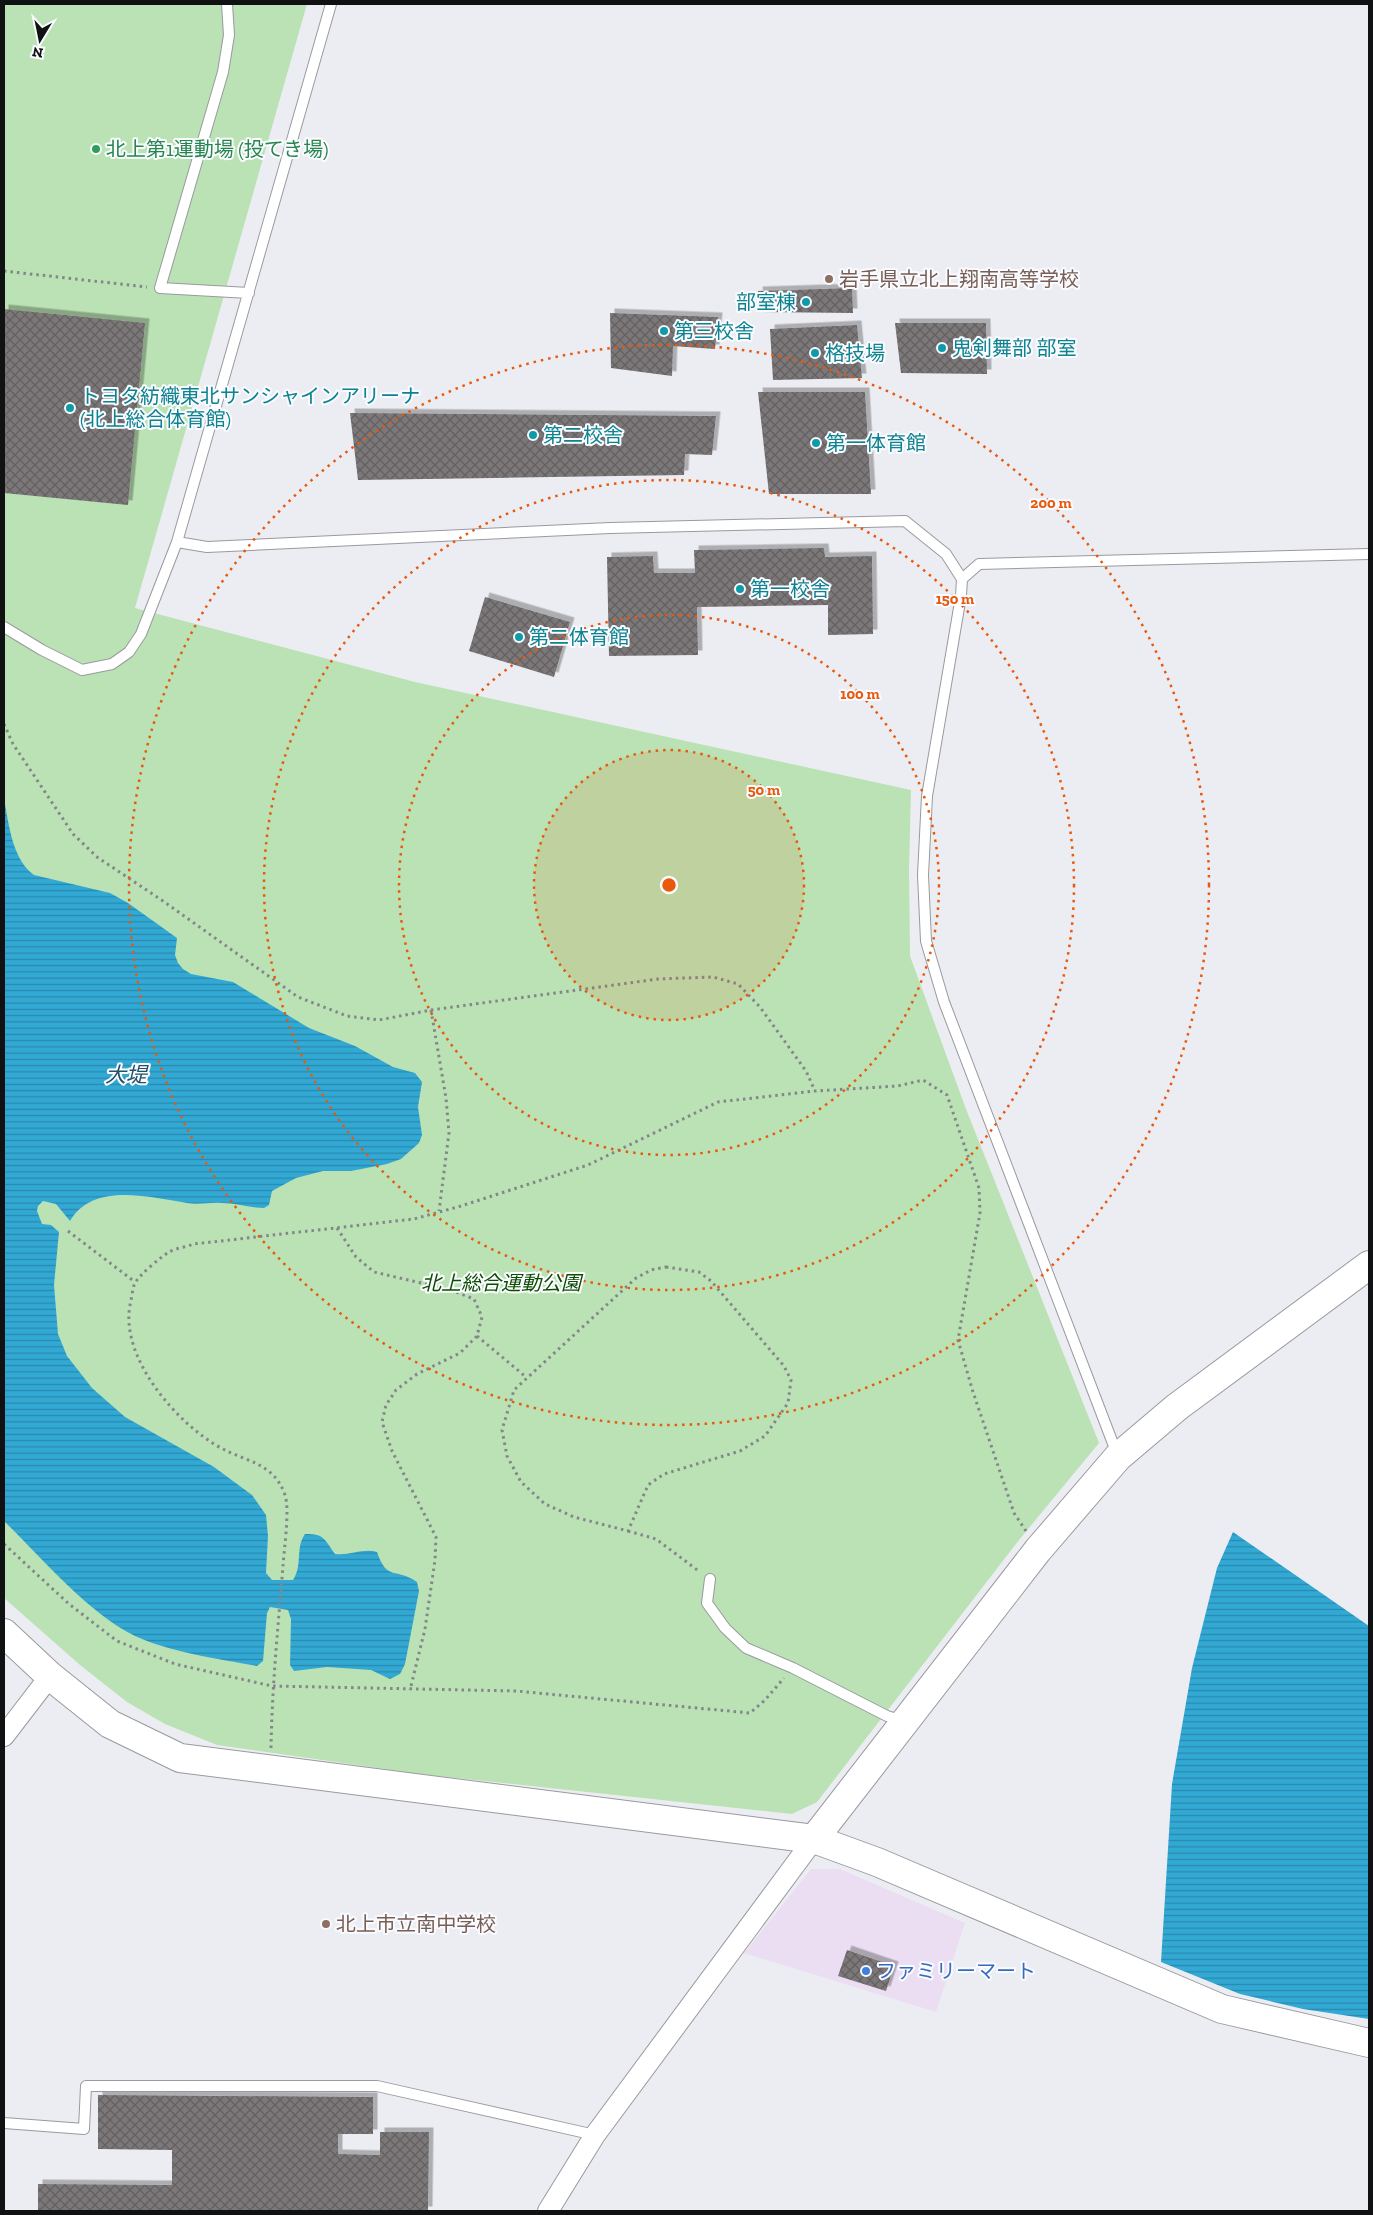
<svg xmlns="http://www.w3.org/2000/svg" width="1373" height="2215" font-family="'Zilla Slab','Noto Sans JP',serif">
  <defs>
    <pattern id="water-rules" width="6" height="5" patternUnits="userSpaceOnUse" patternTransform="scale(1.25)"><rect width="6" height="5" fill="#32a9d5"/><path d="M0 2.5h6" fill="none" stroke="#2988ab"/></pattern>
    <pattern id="building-cross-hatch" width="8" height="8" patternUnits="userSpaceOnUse" patternTransform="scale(1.25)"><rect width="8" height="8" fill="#7c7778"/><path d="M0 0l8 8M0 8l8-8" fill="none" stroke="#646061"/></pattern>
    <filter id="shadow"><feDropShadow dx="4.5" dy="-4.5" stdDeviation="0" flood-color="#0004"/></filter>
  </defs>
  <rect width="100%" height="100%" fill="#ecedf3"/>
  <path fill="#ebdef2" d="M811 1869H840L965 1923 936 2012 744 1953Z"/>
  <path fill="#bae2b4" d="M4 4H307L135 608 415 682 911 790 909 869 910 956 966 1109 1099 1443 1019 1540 817 1802 792 1814 420 1774 217 1745 165 1724 127 1702 80 1665 4 1598Z"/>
  <path fill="url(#water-rules)" d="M4 799C9 824 12 859 34 875L110 893 128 903 177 938 175 955 178 963 183 969 191 974 233 982 309 1028 355 1046 393 1067 415 1073 422 1082 418 1107 422 1135 419 1143 401 1159 387 1164 351 1171H323L296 1178 272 1191 269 1205 264 1208C250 1208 236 1203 222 1203 211 1202 198 1205 187 1203 151 1198 94 1181 70 1221L56 1204 43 1201 38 1206 37 1211 42 1224 51 1225 59 1232 54 1285 58 1334 67 1356 92 1388 125 1417 214 1467 252 1495 266 1515 268 1536 266 1573 272 1580H293C303 1565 295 1548 305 1534 325 1534 324 1539 335 1554 350 1556 363 1548 377 1552 387 1582 396 1567 417 1582L419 1591 405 1664 400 1674 390 1679 371 1670 327 1667 294 1671 290 1665 291 1619 288 1610 270 1607 267 1613 263 1661 257 1666C219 1659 169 1652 135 1636 89 1614 41 1557 4 1521Z
    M1233 1532 1369 1626V2019L1303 2009 1240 1994 1161 1962 1172 1784 1192 1668 1217 1568Z"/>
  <path fill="url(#building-cross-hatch)" filter="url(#shadow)" d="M852 288 853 313 761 312 758 291Z
    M4 309 145 323 128 505 4 493Z
    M610 313 718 317 715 349 673 346 672 376 611 368Z
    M895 323H986L987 374 901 373Z
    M857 325 862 378 773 380 770 329Z
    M758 392H865L871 494H769Z
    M350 413 716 416 712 455 685 454 684 475 358 480Z
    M824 548 825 557 872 556 873 634 828 635V605L697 607 698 655 609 656 607 557 653 556 654 573H695L694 550Z
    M485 597 570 622 554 677 469 651Z
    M847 1950 894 1966 886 1991 838 1976Z
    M98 2095 373 2097V2134H338V2154L380 2155V2132H429L428 2211H38V2184L172 2185V2150L98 2149Z"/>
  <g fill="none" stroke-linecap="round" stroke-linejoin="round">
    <g stroke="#999a9f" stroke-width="12">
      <path id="lane" d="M227 4 229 35 223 72 160 288 249 293
        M177 542 207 547 610 528 905 521 946 554 962 579 961 596 927 796 923 875 926 941 944 1002 1117 1454
        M962 579 979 564 1369 554
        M4 627 42 650 82 670 112 664 129 652 141 634 177 542 331 4
        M710 1579 707 1603 725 1628 746 1648 793 1668 887 1716 903 1721
        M4 2123 84 2129 86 2086H377L595 2135"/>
    </g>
    <g stroke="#999a9f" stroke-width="22">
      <path id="street" d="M4 1736 50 1676
        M548 2211 595 2135 814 1839"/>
    </g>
    <g stroke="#999a9f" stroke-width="30">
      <path id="secondary" d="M4 1633 50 1676 110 1724 180 1758 814 1839 877 1862 1222 2009 1369 2043
        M814 1839 1038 1550 1118 1457 1177 1407 1369 1265"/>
    </g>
    <path stroke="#85868a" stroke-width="3" stroke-dasharray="2.5 4" stroke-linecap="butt" d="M4 271 147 287
      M4 724 13 744 73 834 97 857 163 901 298 997 347 1016 379 1020 431 1010 658 979 713 977 738 984 760 1007 806 1071 815 1091
      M431 1010 446 1098 449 1133 439 1211
      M337 1228 356 1257 374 1272 451 1290 474 1299 482 1317 477 1336 460 1353 417 1374 396 1390 386 1405 382 1422 392 1451 436 1537 435 1560 425 1629 410 1690
      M68 1231 135 1282
      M666 1267 699 1272 711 1281 784 1366 791 1380 788 1403 765 1436 740 1451 664 1474 648 1485 628 1531 574 1517 545 1504 521 1482 507 1456 502 1430 514 1390 636 1278 651 1270Z
      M477 1336 526 1377
      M628 1531 656 1539 700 1572
      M4 1544 69 1604 117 1641 175 1664 272 1686 516 1691 750 1713 765 1700 784 1678
      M271 1748C272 1687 278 1627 283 1566 284 1550 290 1509 285 1495 274 1463 247 1462 221 1448 177 1424 120 1358 130 1305 132 1298 132 1289 135 1283 139 1275 161 1257 169 1252 176 1248 186 1247 194 1244L414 1219 461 1206 588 1165 718 1102 815 1091 898 1086 923 1080 947 1095 979 1188 980 1213 958 1340 973 1392 1014 1513 1026 1531"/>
    <use href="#lane" stroke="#fff" stroke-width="10"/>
    <use href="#street" stroke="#fff" stroke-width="20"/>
    <use href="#secondary" stroke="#fff" stroke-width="28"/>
  </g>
  <circle cx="669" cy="885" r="135" fill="#e8590c" fill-opacity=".12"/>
  <g fill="none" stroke="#e8590c" stroke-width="2.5" stroke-dasharray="2.5 5">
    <circle cx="669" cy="885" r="135"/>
    <circle cx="669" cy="885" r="270"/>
    <circle cx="669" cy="885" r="405"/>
    <circle cx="669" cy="885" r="540"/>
  </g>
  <circle fill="#2e9e5b" stroke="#fafbff" stroke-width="2" cx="96" cy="149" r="5"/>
  <g fill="#8d6e63" stroke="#fafbff" stroke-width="2">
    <circle cx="829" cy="279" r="5"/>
    <circle cx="326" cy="1924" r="5"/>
  </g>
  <g fill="#0f9aa8" stroke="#fafbff" stroke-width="2">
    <circle cx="806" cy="302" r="5"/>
    <circle cx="664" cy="331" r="5"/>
    <circle cx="942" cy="348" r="5"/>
    <circle cx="815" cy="353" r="5"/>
    <circle cx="70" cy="408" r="5"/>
    <circle cx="533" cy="435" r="5"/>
    <circle cx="816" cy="443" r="5"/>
    <circle cx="740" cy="589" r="5"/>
    <circle cx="519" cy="637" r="5"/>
  </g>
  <circle fill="#3f7fe0" stroke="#fafbff" stroke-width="2" cx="866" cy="1971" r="5"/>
  <g text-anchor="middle" stroke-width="4" stroke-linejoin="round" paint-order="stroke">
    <g font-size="20" fill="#27864d" stroke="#fafbff" text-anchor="start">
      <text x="106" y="156">北上第1運動場 (投てき場)</text>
    </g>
    <g font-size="20" fill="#785e54" stroke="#fafbff" text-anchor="start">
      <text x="839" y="286">岩手県立北上翔南高等学校</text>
      <text x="336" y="1931">北上市立南中学校</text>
    </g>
    <g font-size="20" fill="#0d838f" stroke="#fafbff" text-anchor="start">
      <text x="796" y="309" text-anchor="end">部室棟</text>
      <text x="674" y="338">第三校舎</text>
      <text x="952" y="355">鬼剣舞部 部室</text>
      <text x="825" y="360">格技場</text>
      <text x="80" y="403">トヨタ紡織東北サンシャインアリーナ<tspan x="80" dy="23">(北上総合体育館)</tspan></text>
      <text x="543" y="442">第二校舎</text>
      <text x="826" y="450">第一体育館</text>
      <text x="750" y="596">第一校舎</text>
      <text x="529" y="644">第二体育館</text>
    </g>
    <g font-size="20" font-style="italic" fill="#0c4c00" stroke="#fafbff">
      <text x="501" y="1290">北上総合運動公園</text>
    </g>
    <g font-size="20" fill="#366cbe" stroke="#fafbff" text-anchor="start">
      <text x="876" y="1978">ファミリーマート</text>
    </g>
    <g font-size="21" font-style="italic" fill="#245366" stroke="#fafbff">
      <text x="126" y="1082">大堤</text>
    </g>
  </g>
  <circle cx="669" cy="885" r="8" fill="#e8590c" stroke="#fafbff" stroke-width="2.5"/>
  <g font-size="15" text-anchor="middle" font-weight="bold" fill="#e8590c" stroke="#fafbff" stroke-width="4" stroke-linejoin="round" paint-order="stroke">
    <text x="1051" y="508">200 m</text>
    <text x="955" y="604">150 m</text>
    <text x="860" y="699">100 m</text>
    <text x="764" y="795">50 m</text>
  </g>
  <rect width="1373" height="2215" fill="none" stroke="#101112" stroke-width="10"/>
  <g transform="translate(40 40) rotate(190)" stroke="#fafbff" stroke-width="4" paint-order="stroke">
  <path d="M0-4L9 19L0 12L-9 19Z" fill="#101112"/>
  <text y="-8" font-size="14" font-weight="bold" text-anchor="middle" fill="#101112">N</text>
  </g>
</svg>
